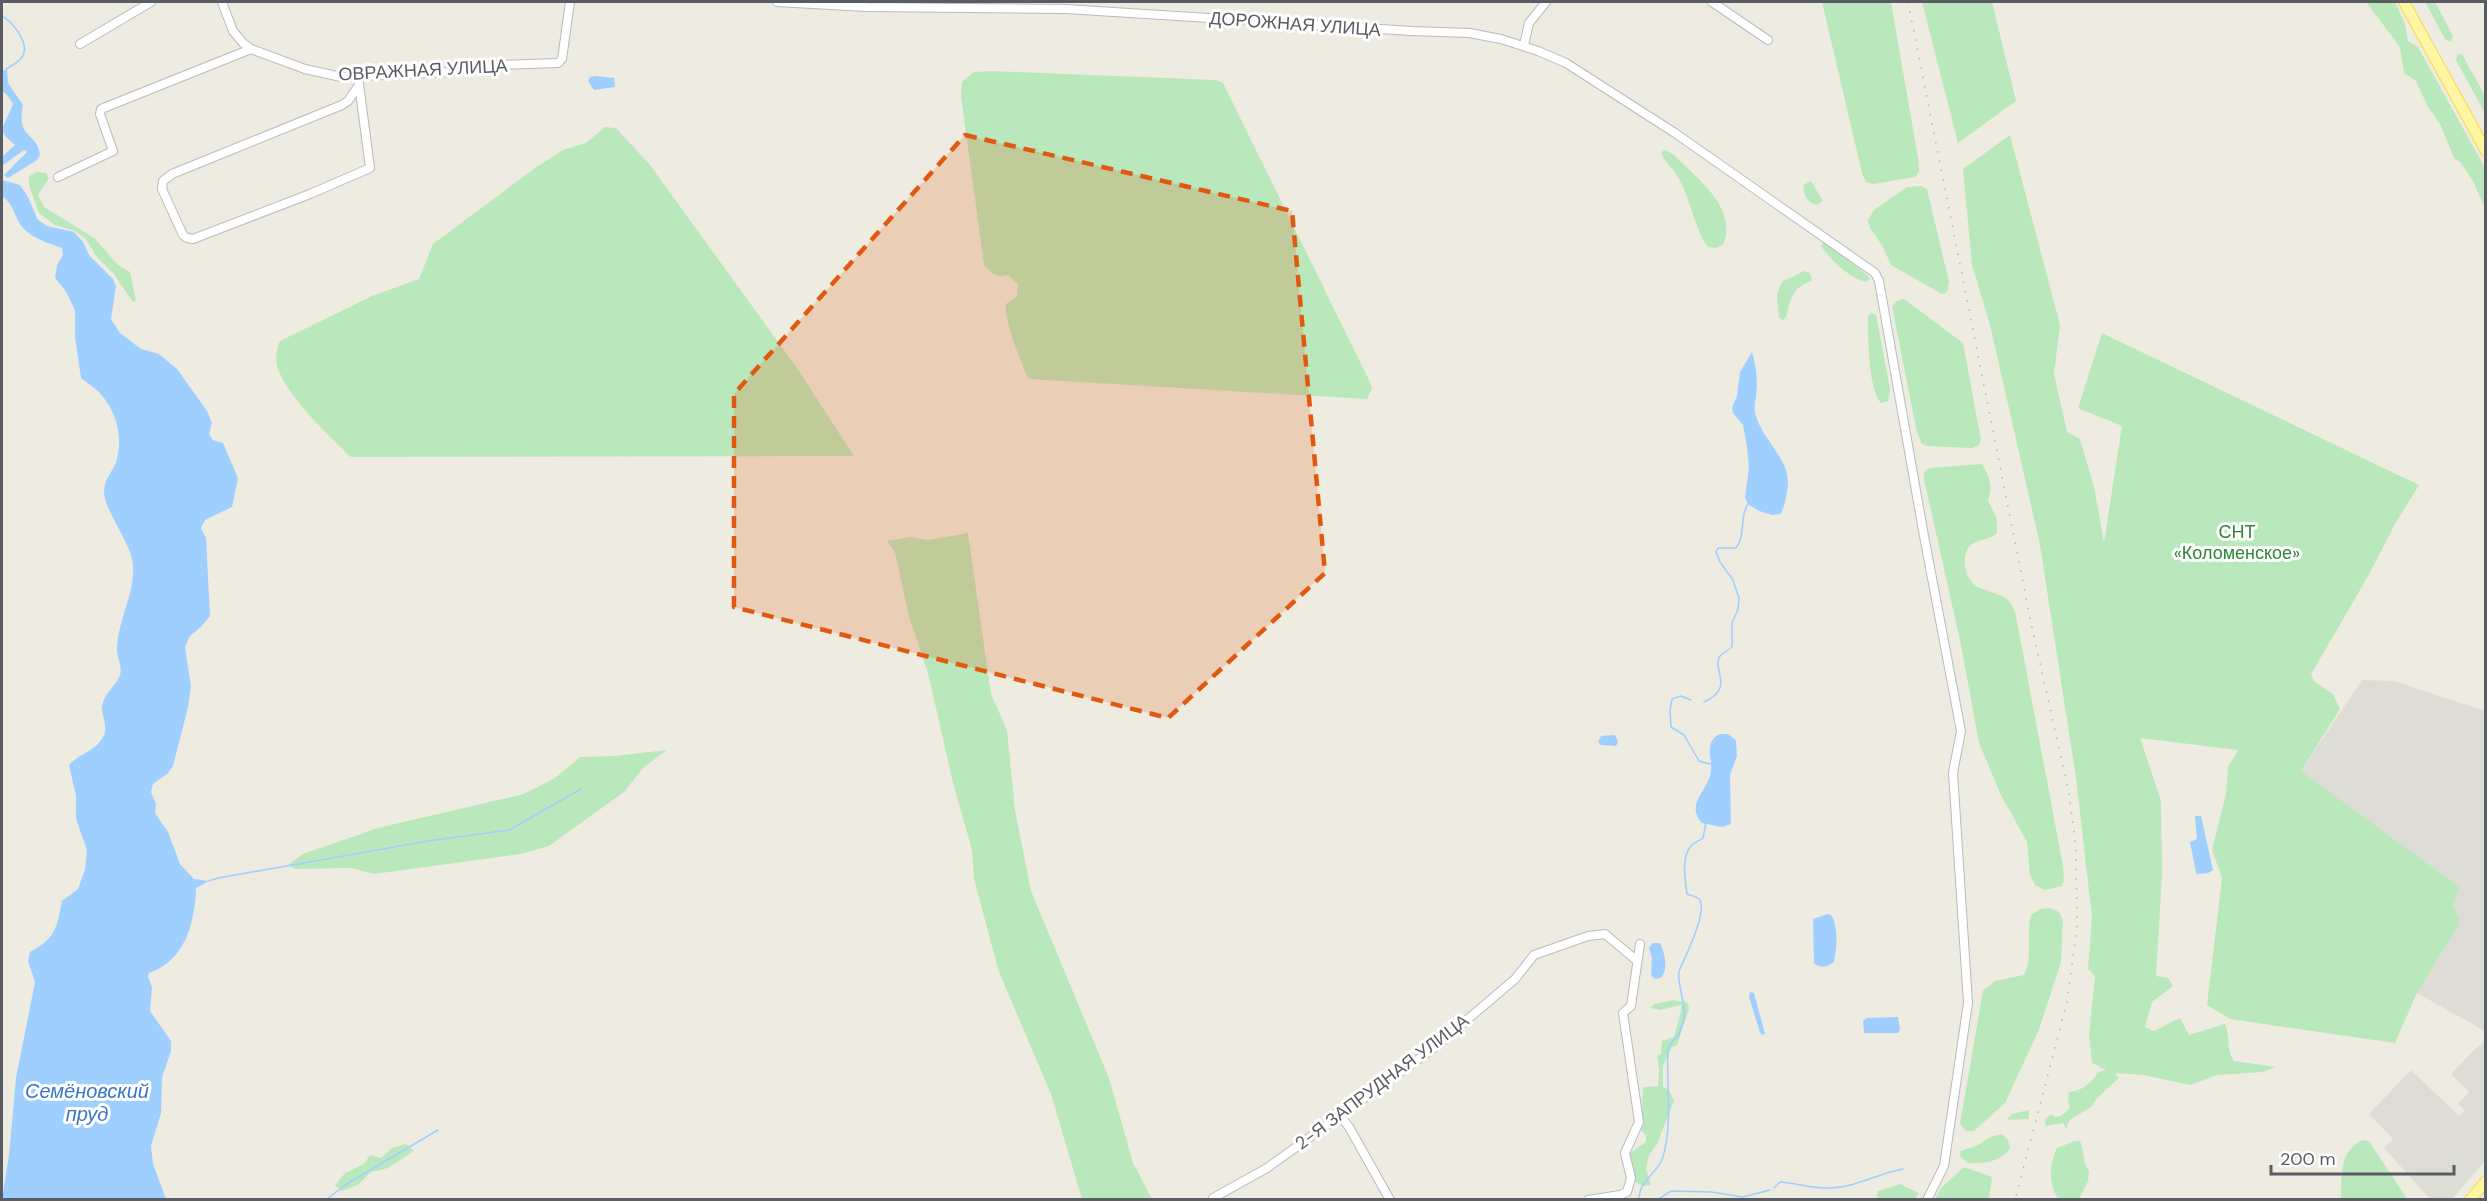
<svg xmlns="http://www.w3.org/2000/svg" width="2487" height="1201" font-family="'DM Sans',sans-serif">
  <rect width="100%" height="100%" fill="#eeebe0"/>
  <path fill="#deddd5" d="M2362 680 2394 681 2485 711V1031L2417 993 2458 926 2459 919 2453 905 2301 771Z
    M2485 1042V1161L2452 1199H2430L2384 1148 2393 1139 2369 1114 2411 1070 2459 1116 2465 1110 2458 1104 2469 1092 2451 1074 2476 1048Z"/>
  <path fill="#bae8bd" d="M1822 2H1891L1918 158 1919 171 1915 177 1874 184 1866 182 1862 173Z
    M1922 2H1992L2016 101 1958 143Z
    M2366 2H2395L2405 24 2408 41 2418 47 2485 168V208L2473 181 2461 163 2454 158 2440 124 2428 107 2416 81 2404 73 2400 47Z
    M2425 2H2435L2453 36 2451 42 2445 39Z
    M2462 54 2485 96V113L2456 60 2457 55Z
    M990 71 1216 80 1223 83 1368 378 1372 388 1367 399 1029 379C1021 364 1004 320 1006 304L1017 296 1018 284 1008 275C996 278 992 273 984 265L961 96 962 82 974 72Z
    M605 127 616 128 650 165 797 368 854 456 351 457C329 436 288 397 278 369 275 359 276 350 280 341L372 296 419 279 433 244 535 168 563 150 586 143Z
    M2010 135 2060 325 2054 374 2067 432 2080 439 2094 487 2104 543 2122 426 2078 408 2102 333 2419 485 2395 524 2367 578 2311 674 2314 681 2333 694 2340 709 2301 771 2459 887 2453 905 2459 919 2458 926 2417 993 2395 1043 2230 1019 2207 1005 2222 878 2212 850 2226 794 2228 767 2238 750 2140 738 2161 801 2162 876 2156 976 2168 978 2173 986 2152 1002 2145 1027 2154 1031 2180 1018 2189 1035 2225 1024C2231 1039 2225 1046 2234 1061L2276 1067 2263 1072 2217 1075 2190 1085 2144 1075 2115 1073 2119 1078 2097 1098 2091 1107 2071 1119 2067 1125V1129L2063 1123 2046 1126 2045 1119 2051 1114 2055 1117 2061 1116 2070 1108 2068 1100 2069 1092C2083 1090 2091 1084 2098 1072L2106 1070 2092 1063 2089 1034 2095 976 2088 969 2092 917 2076 778 2040 545 1990 325 1972 265 1963 169Z
    M1665 150 1673 154C1696 178 1739 208 1723 245L1715 248 1708 247C1694 229 1691 197 1677 176 1672 167 1664 162 1661 152Z
    M37 172 46 173 49 178 38 195 44 207 94 238 118 265 130 272 136 300 133 302 113 273 96 256 86 239 75 231 55 225 39 213 29 185V176Z
    M1811 181 1823 201 1817 205C1807 203 1804 195 1803 185Z
    M1921 186 1927 189 1949 282 1947 292 1942 294 1891 265 1882 245 1870 228 1868 220 1874 210 1907 187Z
    M1825 241 1867 275 1870 279 1866 282C1849 278 1831 260 1821 246Z
    M1804 271 1810 273 1812 281C1792 287 1791 298 1786 317L1783 320 1779 318 1777 294 1782 282Z
    M1904 299 1963 343 1981 440 1979 445 1972 448 1926 446 1922 444 1917 433 1892 306 1897 301Z
    M1871 313 1876 315 1890 389 1888 401 1881 403C1868 389 1868 336 1868 316Z
    M1982 464C1989 476 1993 486 1988 500L1997 519V533C1989 541 1975 539 1969 547 1965 551 1965 559 1965 565 1968 594 1991 587 2008 600 2013 604 2014 611 2016 616L2063 866 2064 880 2062 886 2045 890 2035 885 2030 875 2027 842 2001 795 1979 743 1961 645 1924 479V472L1929 468Z
    M968 533 991 694 1007 730 1015 810 1031 891 1109 1078 1133 1163 1152 1199H1082L1051 1094 999 972 974 879 972 850 953 783 928 673 909 617 895 552 887 541 910 537 928 540Z
    M667 750 644 767 624 792 549 846 521 854 374 874 351 868 295 869 288 865 303 854 378 828 524 794 555 778 580 757 614 756Z
    M2050 908 2059 912 2063 920 2061 962 2038 1032 2005 1103 1974 1131H1966L1960 1124 1983 991 1995 981 2024 975C2033 958 2026 934 2031 915L2040 909Z
    M1674 1000 1688 1003 1689 1009 1677 1045 1672 1047 1663 1066V1086L1670 1092 1674 1101 1657 1144 1649 1155 1646 1169 1651 1185 1643 1186 1635 1182 1627 1155 1646 1142V1136L1641 1130 1643 1087 1658 1086 1659 1070 1657 1056 1661 1054 1662 1041 1674 1037 1681 1011V1005L1660 1010 1651 1008 1654 1004Z
    M2029 1110V1119L2007 1120 2012 1114Z
    M2002 1134 2008 1140 2010 1148C1999 1163 1985 1163 1968 1163L1960 1156 1961 1151 1976 1146 1990 1137Z
    M2362 1140 2369 1141 2407 1199H2341C2342 1177 2338 1152 2362 1140Z
    M2075 1141H2080C2084 1151 2083 1164 2089 1171L2088 1181 2079 1199H2058C2048 1182 2049 1166 2057 1148Z
    M406 1144 414 1151 388 1168 371 1172 358 1185 342 1191 335 1185 345 1173 364 1164 370 1155 381 1158 392 1148Z
    M1964 1167 1992 1177 1989 1199H1935L1941 1188Z
    M1900 1184 1919 1193 1915 1199H1886L1877 1197 1878 1191Z"/>
  <path fill="#9fcfff" d="M7 69 8 83 23 105C16 140 37 131 40 155L37 160 8 178 4 175 27 152 24 150 2 166V157L15 145 5 136 2 129 13 104 8 96 2 91V71Z
    M596 76 614 78 615 87 594 90 588 81 590 77Z
    M2 180 20 185 28 197 38 220 47 226 74 232 83 242 89 255 113 279 116 286 111 319 120 333 141 349 159 354 177 369 207 411 212 423 209 434 213 440 223 443 238 478 232 507 205 520 201 528 206 538 210 616 201 627 190 636 185 647 191 686 188 707 173 766 167 774 153 784 151 792 156 804 155 813 168 832 180 864 194 879 209 881 196 888C195 923 185 961 149 973L148 977 152 987 150 1011 171 1041V1051L162 1077 161 1113 151 1146 153 1164 166 1199H2L9 1155 16 1078 35 982 28 961 30 952C55 939 57 928 62 901L78 889 85 869 87 850 76 819V796L69 765C80 753 96 751 103 737 109 726 101 716 102 706 104 693 116 686 120 675 123 665 116 657 117 648 118 618 138 589 132 559 128 540 104 508 104 492 104 478 114 471 117 459 123 434 116 411 99 392 94 387 87 383 81 378L75 337V310L65 290 55 278 57 265 63 255 62 248C49 243 33 239 23 228 14 217 14 204 2 196Z
    M1752 352C1755 363 1757 373 1757 384 1757 394 1754 403 1755 412 1761 442 1794 459 1787 492 1785 501 1785 507 1780 514L1772 515 1759 511 1748 504 1745 498 1749 467 1747 447 1743 425 1733 413 1732 407 1737 396 1740 372Z
    M1728 734 1736 740 1737 756 1730 775 1731 824 1722 827 1702 823C1684 803 1710 790 1711 770 1712 760 1706 746 1714 738 1718 733 1722 734 1728 734Z
    M1615 735 1618 742 1616 746 1601 745 1598 742 1601 736Z
    M2195 816H2201L2213 870 2208 873 2197 874 2196 872 2190 842 2197 839Z
    M1828 914 1832 916C1838 928 1837 949 1834 962 1827 967 1821 969 1814 963L1813 919Z
    M1653 943H1660C1665 954 1668 967 1662 977L1656 979 1651 976 1652 958 1649 948Z
    M1750 992 1754 993 1765 1034 1762 1035 1760 1032 1749 997Z
    M1898 1017 1900 1030 1898 1033H1864L1863 1021 1867 1018Z"/>
  <g fill="none" stroke-linecap="round" stroke-linejoin="round">
    <path stroke="#9fcfff" stroke-width="1.5" d="M2 16C13 22 31 45 22 57 18 63 11 66 6 69
      M1691 700 1681 696 1672 699 1670 710 1671 727 1684 735 1699 761 1710 764
      M1704 702C1736 687 1711 670 1720 656 1723 653 1728 650 1732 647V623L1738 609 1739 598 1733 580 1720 562 1716 552 1718 548H1736C1746 535 1739 518 1748 504
      M209 881 218 878 428 841 509 830 581 789
      M1774 1188 1780 1182C1796 1183 1815 1189 1831 1188 1857 1187 1879 1173 1903 1169
      M326 1200 345 1185 438 1130
      M1639 1200C1639 1179 1658 1174 1663 1157 1673 1122 1666 1085 1668 1050 1669 1043 1675 1040 1678 1035 1681 1030 1683 1022 1684 1017 1686 1001 1677 987 1679 971 1685 957 1707 914 1700 900 1697 896 1691 896 1687 894 1685 879 1681 858 1691 846 1694 842 1699 841 1703 838L1706 823
      M1657 1200 1671 1191 1711 1192 1743 1197 1770 1190"/>
    <g stroke="#b8bbc1" stroke-width="10">
      <path id="minor" d="M222 2 233 31 243 43 251 49 305 69 341 77 451 72 468 66 558 63 562 59 570 2
        M777 2 866 7 1066 9 1412 31 1469 33 1501 39 1538 51 1566 63 1675 133 1875 273 1879 281 1924 536 1961 731 1953 773 1968 1003 1944 1166 1927 1200
        M1712 2 1768 40
        M80 44 151 2
        M1524 45 1529 23 1546 2
        M358 76 370 168 310 194 193 239 187 238 183 235 162 189 163 181 172 174 342 105 348 101 359 85
        M58 177 113 151 100 114 101 109 251 49
        M1337 1112 1349 1127 1390 1200
        M1213 1198 1267 1168 1434 1048 1515 979 1534 955 1588 936 1605 934 1636 960
        M1588 1200 1620 1195 1627 1192 1631 1178 1625 1153 1639 1122 1623 1013 1631 1006 1640 944"/>
    </g>
    <g stroke="#fcd64b" stroke-width="12">
      <path id="major" d="M2404 2 2486 151
        M2470 1200 2486 1181"/>
    </g>
    <use href="#minor" stroke="#fff" stroke-width="8"/>
    <use href="#major" stroke="#fff6a4" stroke-width="10"/>
    <path stroke="#b4b5b6" stroke-width="1.5" stroke-dasharray="1.5 8" stroke-linecap="butt" d="M1908 2 2031 623 2069 793 2076 850 2077 927 2067 1002 2015 1200"/>
  </g>
  <path fill="#e15910" fill-opacity="0.2" stroke="#e15910" stroke-width="4.5" stroke-dasharray="12 8" stroke-linejoin="round" d="M965 135 1292 211 1325 573 1168 718 734 607V394Z"/>
  <g text-anchor="middle" stroke-width="6" stroke-linejoin="round" paint-order="stroke">
    <g font-size="18" fill="#595d63" stroke="#fff">
      <text transform="translate(1295 24) rotate(4)" y="6">ДОРОЖНАЯ УЛИЦА</text>
      <text transform="translate(423 70) rotate(-3)" y="6">ОВРАЖНАЯ УЛИЦА</text>
      <text transform="translate(1382 1082) rotate(-37)" y="6">2-Я ЗАПРУДНАЯ УЛИЦА</text>
    </g>
    <g font-size="18" fill="#2e8638" stroke="#fff">
      <text x="2237" y="538">СНТ<tspan x="2237" dy="21">«Коломенское»</tspan></text>
    </g>
    <g font-size="20" font-style="italic" fill="#3876cb" stroke="#fff">
      <text x="87" y="1098">Семёновский<tspan x="87" dy="23">пруд</tspan></text>
    </g>
  </g>
  <rect width="2487" height="1201" fill="none" stroke="#595d63" stroke-width="6"/>
  <path d="M2271 1165v9h183v-9" fill="none" stroke="#595d63" stroke-width="3"/>
  <text x="2280" y="1165" font-size="18" fill="#595d63" stroke="#ffffff" stroke-width="4.5" paint-order="stroke">200 m</text>
</svg>
